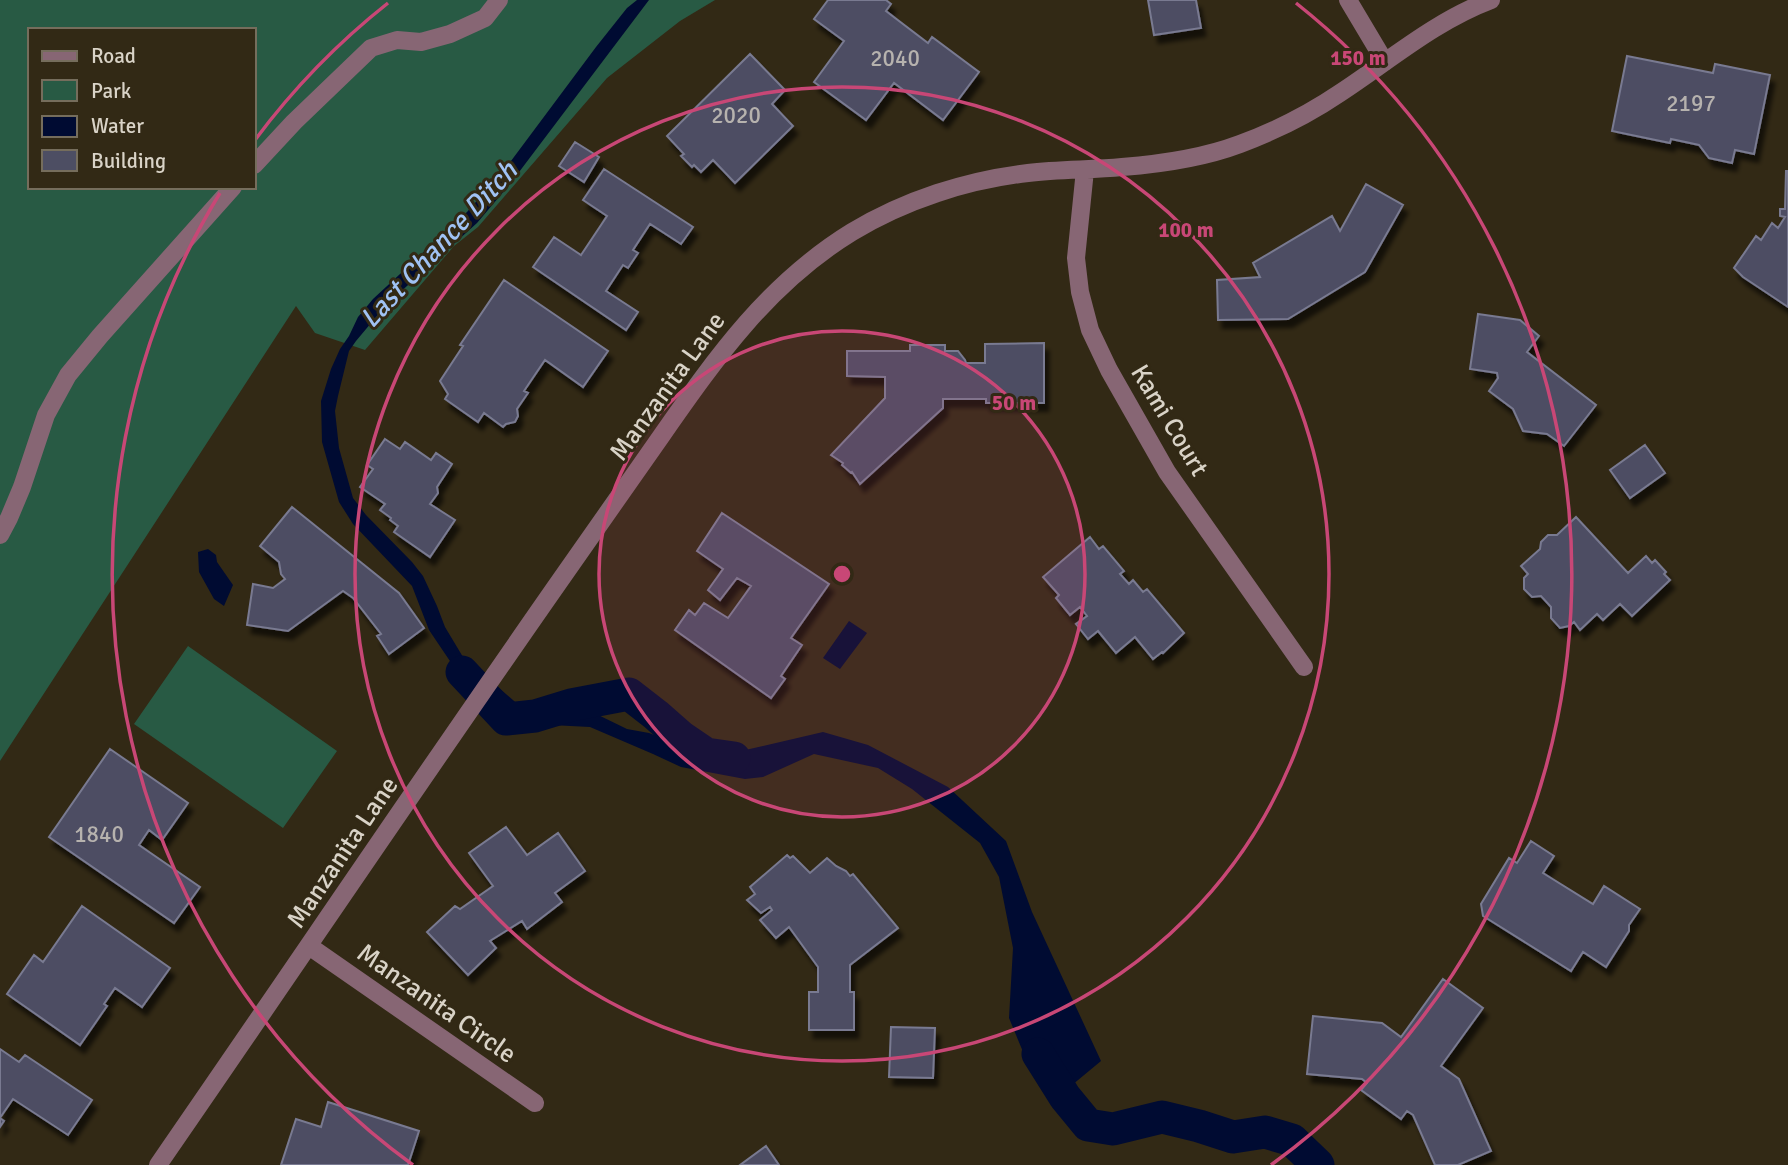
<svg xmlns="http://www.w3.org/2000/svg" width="1788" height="1165" font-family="Signika,sans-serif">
  <defs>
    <filter id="shadow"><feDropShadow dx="4.5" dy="8" stdDeviation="2" flood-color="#0009"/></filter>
  </defs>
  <rect width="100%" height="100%" fill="#322915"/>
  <path fill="#285a44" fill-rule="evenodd" d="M0 0H715L680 21 607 78 478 227 454 246 365 350 315 333 296 306 0 761ZM30 30H254V187H30Z
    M188 646 337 751 283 828 134 724Z"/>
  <path fill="#000b32" d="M637 0H649L510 184 477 223 387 304 356 341 349 351 338 396 335 411 339 448 353 498 366 515 412 562 423 576 437 606 445 627 463 657 521 707 568 705 590 711 627 729 649 733 675 743 741 751 823 732 868 745 948 787 1006 841 1032 912 1101 1061 1054 1100 1026 1059 1009 1018 1013 948 999 877 980 843 912 789 878 768 814 754 763 777 745 779 681 767 653 754 590 727 512 723 456 670 429 630 412 586 353 524 339 502 322 442 321 401 331 369 340 349 349 336 358 317 373 299 467 212 505 169 596 47 627 8Z
    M208 549 216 555 217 562 233 585 224 606 214 599 199 572 198 552Z
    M849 621 867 633 840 669 823 658Z"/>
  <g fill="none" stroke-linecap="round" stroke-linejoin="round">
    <path stroke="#000b32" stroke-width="33" d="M462 672 506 719 535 716 571 705 629 694 656 715 681 737 706 754 734 758
      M1038 1054 1065 1097 1088 1125 1113 1129 1162 1117 1199 1126 1233 1137 1265 1132 1292 1140 1318 1165"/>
  </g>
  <path fill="#4d4e63" stroke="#797a91" stroke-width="2" filter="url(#shadow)" d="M828 0H886L891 4 886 11 928 43 932 37 979 72 943 120 894 83 866 120 814 82 844 41 814 19Z
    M1148 0H1196L1201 28 1154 35Z
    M750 54 785 90 772 104 793 126 735 183 713 160 701 172 694 165 692 167 681 156 684 154 667 136Z
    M1627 56 1713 73 1715 64 1770 75 1754 154 1735 150 1732 163 1709 158 1699 145 1671 139 1670 143 1612 131Z
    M575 142 599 157 584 182 559 166Z
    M604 169 693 227 681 244 650 224 633 250 638 253 628 268 623 265 606 291 638 312 626 330 533 267 554 237 581 255 607 216 583 200Z
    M1786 171H1788V307L1743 277 1734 268 1756 236 1761 240 1772 223 1778 228 1785 217 1780 216V209H1785Z
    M1366 184 1403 205 1365 272 1288 319 1218 320 1217 280 1260 277 1253 263 1332 216 1340 231Z
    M504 280 608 351 583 387 545 360 524 391 528 393 517 409 518 416 515 422 506 424 503 427 484 413 478 422 445 399 448 394 440 381 463 346 460 345Z
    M1478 314 1520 320 1539 336 1527 352 1596 405 1564 446 1547 434 1523 431 1513 409 1489 391 1498 378 1497 373 1470 369Z
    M1044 343V403H986V399H943V408L860 484 852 472 851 473 842 465 843 463 831 455 885 398V377L847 376V351H910V345H945V351H958L965 360 966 363H985V344Z
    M385 439 400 449 405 442 431 460 436 453 452 464 437 487 438 493 430 504 455 520 430 557 394 532 398 526 390 520 391 518 380 510 385 504 360 487 373 469 367 465Z
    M1645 445 1665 473 1630 498 1610 470Z
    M292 507 399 593 424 628 389 654 377 636 381 634 353 598 343 591 288 631 247 625 253 584 273 588 285 579 281 574 279 562 260 546Z
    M722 513 829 584 791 638 802 645 781 676 785 679 771 698 675 630 689 610 695 615 704 603 728 618 751 586 737 578 720 600 708 590 723 569 697 551Z
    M1576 517 1628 573 1646 556 1652 563 1655 560 1666 572 1664 574 1670 580 1632 616 1620 604 1603 620 1597 614 1580 630 1574 622 1569 626 1560 628 1551 618V607L1541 596 1532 597 1524 589V578L1528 574 1521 566 1540 549 1541 542 1548 535H1557Z
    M1090 537 1099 549 1103 546 1124 571 1120 574 1129 584 1133 580 1143 592 1147 589 1184 633 1163 653 1162 652 1153 659 1135 637 1116 653 1098 631 1088 639 1076 624 1087 616 1080 607 1070 615 1056 598 1059 595 1043 577Z
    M110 749 188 803 162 840 149 830 139 845 200 887 174 923 49 837Z
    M506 827 527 855 558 833 585 871 555 893 562 902 527 929 522 921 490 941 496 948 468 975 427 932 455 906 460 909 493 886 469 853Z
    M1531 841 1554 856 1543 873 1593 904 1604 886 1640 909 1629 925V931L1606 967 1583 952 1571 971 1483 916 1481 904 1509 858 1517 863Z
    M787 855 790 858 793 856 810 873 827 858 836 866 846 871 850 876 853 874 898 928 850 965V992H854V1030H809V992H818V967L789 927 776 938 760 920 772 910 770 907 761 913 747 900 755 894 750 887Z
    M82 906 170 968 142 1007 115 988 104 1004 107 1006 80 1045 7 994 34 955 43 962Z
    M1443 979 1483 1008 1441 1066 1459 1079 1491 1151 1458 1165H1435L1413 1115 1407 1111 1401 1119 1361 1090 1367 1083 1362 1079 1307 1074 1313 1016 1382 1023 1401 1037Z
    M891 1027 935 1028 933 1078 889 1077Z
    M0 1049 19 1062 25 1055 92 1100 68 1135 13 1099 0 1118 4 1121 0 1127Z
    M328 1102 419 1131 408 1165H281L296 1119 321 1127Z
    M766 1146 779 1165H740Z"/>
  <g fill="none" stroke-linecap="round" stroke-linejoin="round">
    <path stroke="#876674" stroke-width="18" d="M1348 0 1385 62
      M254 165 294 122 371 48 397 40 421 42 450 34 485 18 499 0
      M1085 170 1076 258 1080 292 1090 330 1109 370 1167 472 1304 667
      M0 535 9 518 22 487 46 415 68 375 100 336 233 187
      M309 946 535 1103
      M158 1165C294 968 428 769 566 572 598 526 630 480 662 435 717 356 769 283 852 232 905 200 967 180 1028 173 1059 169 1091 170 1122 167 1161 164 1203 158 1240 144 1275 131 1309 114 1340 93 1389 61 1435 21 1491 0"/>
  </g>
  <circle cx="842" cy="574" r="243" fill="#c84776" fill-opacity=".12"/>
  <g fill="none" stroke="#c84776" stroke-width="3.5">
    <circle cx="842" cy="574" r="243"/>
    <circle cx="842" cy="574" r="487"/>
    <path d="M413 1165A730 730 0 0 1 220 193M255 140A730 730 0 0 1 388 3M1296 3A730 730 0 0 1 1271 1165"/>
  </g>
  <g text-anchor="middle" stroke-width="6" stroke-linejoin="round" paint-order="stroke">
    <g font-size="23" fill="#b6b2ae">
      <text x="895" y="66">2040</text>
      <text x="1691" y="111">2197</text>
      <text x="736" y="123">2020</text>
      <text x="99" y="842">1840</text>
    </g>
    <g font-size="26" fill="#d9d3c7" stroke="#322915">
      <text transform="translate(667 386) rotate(-54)" y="9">Manzanita Lane</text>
      <text transform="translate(1170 420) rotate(59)" y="9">Kami Court</text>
      <text transform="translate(342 852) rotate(-56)" y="9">Manzanita Lane</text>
      <text transform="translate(437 1003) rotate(35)" y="9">Manzanita Circle</text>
    </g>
    <g font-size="28" font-style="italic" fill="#a0c2f4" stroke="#322915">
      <text transform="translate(438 244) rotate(-47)" y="10">Last Chance Ditch</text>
    </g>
  </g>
  <circle cx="842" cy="574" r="10" fill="#c84776" stroke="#322915" stroke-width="3.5"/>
  <g font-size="21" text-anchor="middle" font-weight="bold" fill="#c84776" stroke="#322915" stroke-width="6" stroke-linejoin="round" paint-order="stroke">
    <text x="1358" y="65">150 m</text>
    <text x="1186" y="237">100 m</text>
    <text x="1014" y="410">50 m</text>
  </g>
  <rect x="28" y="28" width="228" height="161" fill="#322915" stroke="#756d5c" stroke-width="2"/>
  <rect x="42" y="51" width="35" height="10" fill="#876674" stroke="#756d5c" stroke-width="2"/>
  <text x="91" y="63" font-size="21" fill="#d9d3c7">Road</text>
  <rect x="42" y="80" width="35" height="21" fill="#285a44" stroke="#756d5c" stroke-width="2"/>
  <text x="91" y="98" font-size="21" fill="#d9d3c7">Park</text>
  <rect x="42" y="116" width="35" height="21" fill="#000b32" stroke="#756d5c" stroke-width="2"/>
  <text x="91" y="133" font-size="21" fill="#d9d3c7">Water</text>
  <rect x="42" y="150" width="35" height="21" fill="#4d4e63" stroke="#756d5c" stroke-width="2"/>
  <text x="91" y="168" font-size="21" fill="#d9d3c7">Building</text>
</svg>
